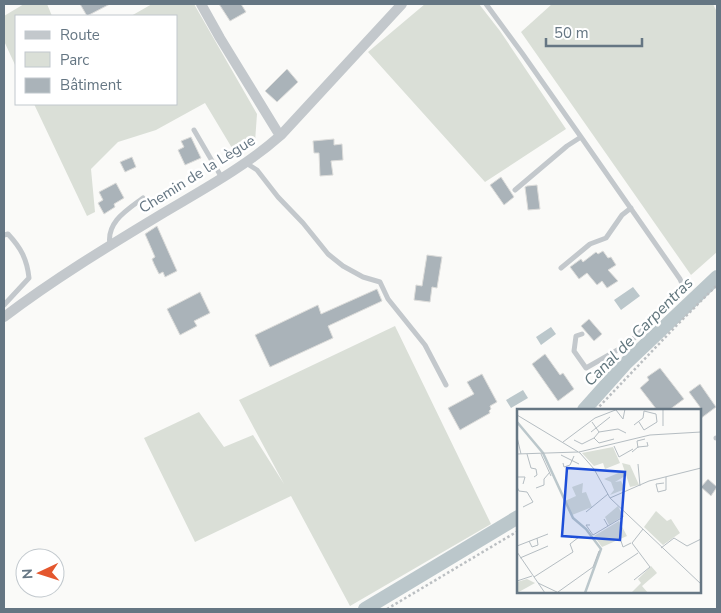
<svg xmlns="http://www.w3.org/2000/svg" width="721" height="613" font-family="'Nunito Sans',sans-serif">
  <rect width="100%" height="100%" fill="#fafaf8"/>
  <path fill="#dadfd7" d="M24 4H47L52 16H16V67L4 41V16Z
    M152 4H194L257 114 255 142 238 158 205 103 156 130 118 142 91 169 95 212 87 216 34 104H176V16H131Z
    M425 4H479L500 31 566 129 485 182 368 52Z
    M552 4H713L717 12V252L691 275 521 32Z
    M395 326 491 524 350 606 291 496 195 542 144 438 199 412 224 447 253 435 284 484 239 400Z"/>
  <path fill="#bbc7cb" d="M633 287 640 296 621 310 614 300Z
    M551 327 556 334 541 345 536 337Z
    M523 390 528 398 511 408 506 400Z"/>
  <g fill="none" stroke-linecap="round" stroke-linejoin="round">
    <path stroke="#bbc7cb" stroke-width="14" d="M584 410 625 364 717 277
      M365 609 518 517"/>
  </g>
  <path fill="#aab3b9" stroke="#dcdcda" d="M80 4H110L87 16Z
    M219 4H241L246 12 230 21Z
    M287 69 298 82 277 102 265 91Z
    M191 137 201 158 185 165 178 150 184 147 181 141Z
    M334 139V145L342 144 343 160 331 161 333 175 320 176 319 153H314L313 141Z
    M132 157 136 167 125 172 120 162Z
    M501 177 514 197 504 205 490 185Z
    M116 183 124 198 114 204 115 207 104 214 98 203 103 200 99 192Z
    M537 185 540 209 528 210 525 187 527 186Z
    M157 226 177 271 165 277 163 272 159 274 154 264 152 259 155 257 145 234Z
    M603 251 608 258 611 257 616 265 608 270 618 281 607 288 602 281 597 285 587 273 579 279 570 267 581 259 583 262 596 252 598 254Z
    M427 255 442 257 437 288 432 287 430 302 414 300 416 285 422 286Z
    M377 289 382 301 328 326 333 338 270 367 255 335 318 305 321 314Z
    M200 292 210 313 194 321 197 326 180 335 167 309Z
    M589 319 602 334 594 341 581 326Z
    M545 354 560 375 563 373 574 389 558 401 532 364Z
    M660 368 684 399 669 410H657L640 388 649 380 647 377Z
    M482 374 497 402 490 406 491 409 489 411 490 413 460 430 448 408 474 394 467 382Z
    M700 384 716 407 700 419V407L689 392Z
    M708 479 717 487 711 496 701 487Z"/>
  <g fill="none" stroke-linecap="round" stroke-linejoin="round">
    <path stroke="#bbbfc2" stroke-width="2.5" stroke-dasharray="2.5 2.5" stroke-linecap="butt" d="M596 410 676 326 717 285
      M387 609 518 531"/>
    <path stroke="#c3c8cc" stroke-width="5" d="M486 4 522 53 581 137 567 146 515 190
      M194 130 222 178
      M581 137 680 279 683 286 675 298 628 344 586 368 574 351 576 336 582 334
      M246 163 257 170 278 197 303 223 328 254 343 266 363 277 380 282 388 299 425 345 446 385
      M4 235 8 234C21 248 27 259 29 278L4 305
      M110 245C106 222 127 210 143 198
      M561 268 590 244 606 238 622 215 631 208
      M716 438H717"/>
    <path stroke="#c3c8cc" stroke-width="10" d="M201 4 220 38 277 131 281 135
      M4 317C54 279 107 247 160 215 202 190 245 167 281 135L402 4"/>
  </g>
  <g text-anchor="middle" stroke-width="5" stroke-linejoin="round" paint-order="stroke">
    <g font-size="15" fill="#657683" stroke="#fff">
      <text transform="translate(197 174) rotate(-32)" y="5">Chemin de la Lègue</text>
    </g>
    <g font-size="16" font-style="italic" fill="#60757c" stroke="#fff">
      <text transform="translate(638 331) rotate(-45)" y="6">Canal de Carpentras</text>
    </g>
  </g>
  <g transform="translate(517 409)">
    <rect width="184" height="184" fill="#fafaf8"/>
    <path d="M96 38 103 54 88 60 86 54 77 57 65 44ZM105 54 113 56 122 76 113 78ZM106 62 108 67 98 73 104 72 108 80 93 86 97 81 94 73 87 70ZM66 74 65 84 69 83 75 98 55 106 48 92 59 87 55 78ZM101 97 106 107 92 116 88 108ZM139 102 150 112 154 110 163 124 146 136 127 118ZM102 112 110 127 85 138 77 127ZM134 157 140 164 125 177 131 184H114L124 174 121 170ZM10 170 18 174 0 184V173Z" fill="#dadfd7"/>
    <path fill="none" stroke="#bbc7cb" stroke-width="2.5" d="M0 13 26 44 56 109 69 120 84 140 68 184"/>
    <path fill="none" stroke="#b5bdc2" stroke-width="1" d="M146 0V17M99 1 106 10 108 0M0 6 63 44 77 60 93 89 184 175M122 13 127 21 140 13 139 5 127 2M117 16 126 9 127 2M74 23 93 8M82 23 101 20 109 24M0 28 4 45M77 29 82 34 97 30M57 31 65 35 77 29 82 23 75 13M46 33 78 9 101 0M97 37 102 48 116 40M121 39 120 32 128 30M62 43 133 26 184 23M115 43 121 38 131 37 130 33M0 45 61 43M10 45 14 59 19 60 20 66 17 68M24 45 34 67M44 46 62 55M46 54 47 58 53 56 57 47M121 55 123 77M0 68H8L6 75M147 74 139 75 141 83 149 81V68M0 78 2 82 10 83 16 93 6 98M19 79 27 76V70L33 63M93 89 132 72 184 59M69 103 91 85M87 110 91 117 106 108 105 102M73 116H69L76 126 91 117M12 132 15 138 21 136 20 129M104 132 106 138 114 134M0 137 31 125M144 139 157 129 170 137 184 130M0 143 28 184M3 149 31 137M91 164 121 144M17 168 56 143 53 135 62 128M117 171 133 158 115 134 126 120M0 172 15 167M21 174 42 184M41 183 76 158 82 142"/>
    <path fill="#1d4ed8" fill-opacity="0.15" stroke="#1d4ed8" stroke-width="2.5" d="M50 59 108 63 103 131 45 127Z"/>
    <rect width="184" height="184" fill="none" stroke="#657683" stroke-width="2.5"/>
  </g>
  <rect width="721" height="613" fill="none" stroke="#657683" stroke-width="10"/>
  <rect x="15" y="15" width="162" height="90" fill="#ffffff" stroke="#c1c8cd"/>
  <rect x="25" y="31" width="25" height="8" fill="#c3c8cc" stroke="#c1c8cd"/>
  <text x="60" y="40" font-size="15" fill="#657683">Route</text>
  <rect x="25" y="52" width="25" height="15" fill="#dadfd7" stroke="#c1c8cd"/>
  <text x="60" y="65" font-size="15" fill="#657683">Parc</text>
  <rect x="25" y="78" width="25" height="15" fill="#aab3b9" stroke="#c1c8cd"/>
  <text x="60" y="90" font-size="15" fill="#657683">Bâtiment</text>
  <g transform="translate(40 573) rotate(266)"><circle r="24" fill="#ffffff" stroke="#c1c8cd"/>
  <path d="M0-4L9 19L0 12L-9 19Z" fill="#e4572e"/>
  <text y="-8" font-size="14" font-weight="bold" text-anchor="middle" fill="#657683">N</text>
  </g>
  <path d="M546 38v8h96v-8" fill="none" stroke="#657683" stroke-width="2.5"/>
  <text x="554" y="38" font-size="15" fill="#657683" stroke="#ffffff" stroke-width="4" paint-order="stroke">50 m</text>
</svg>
